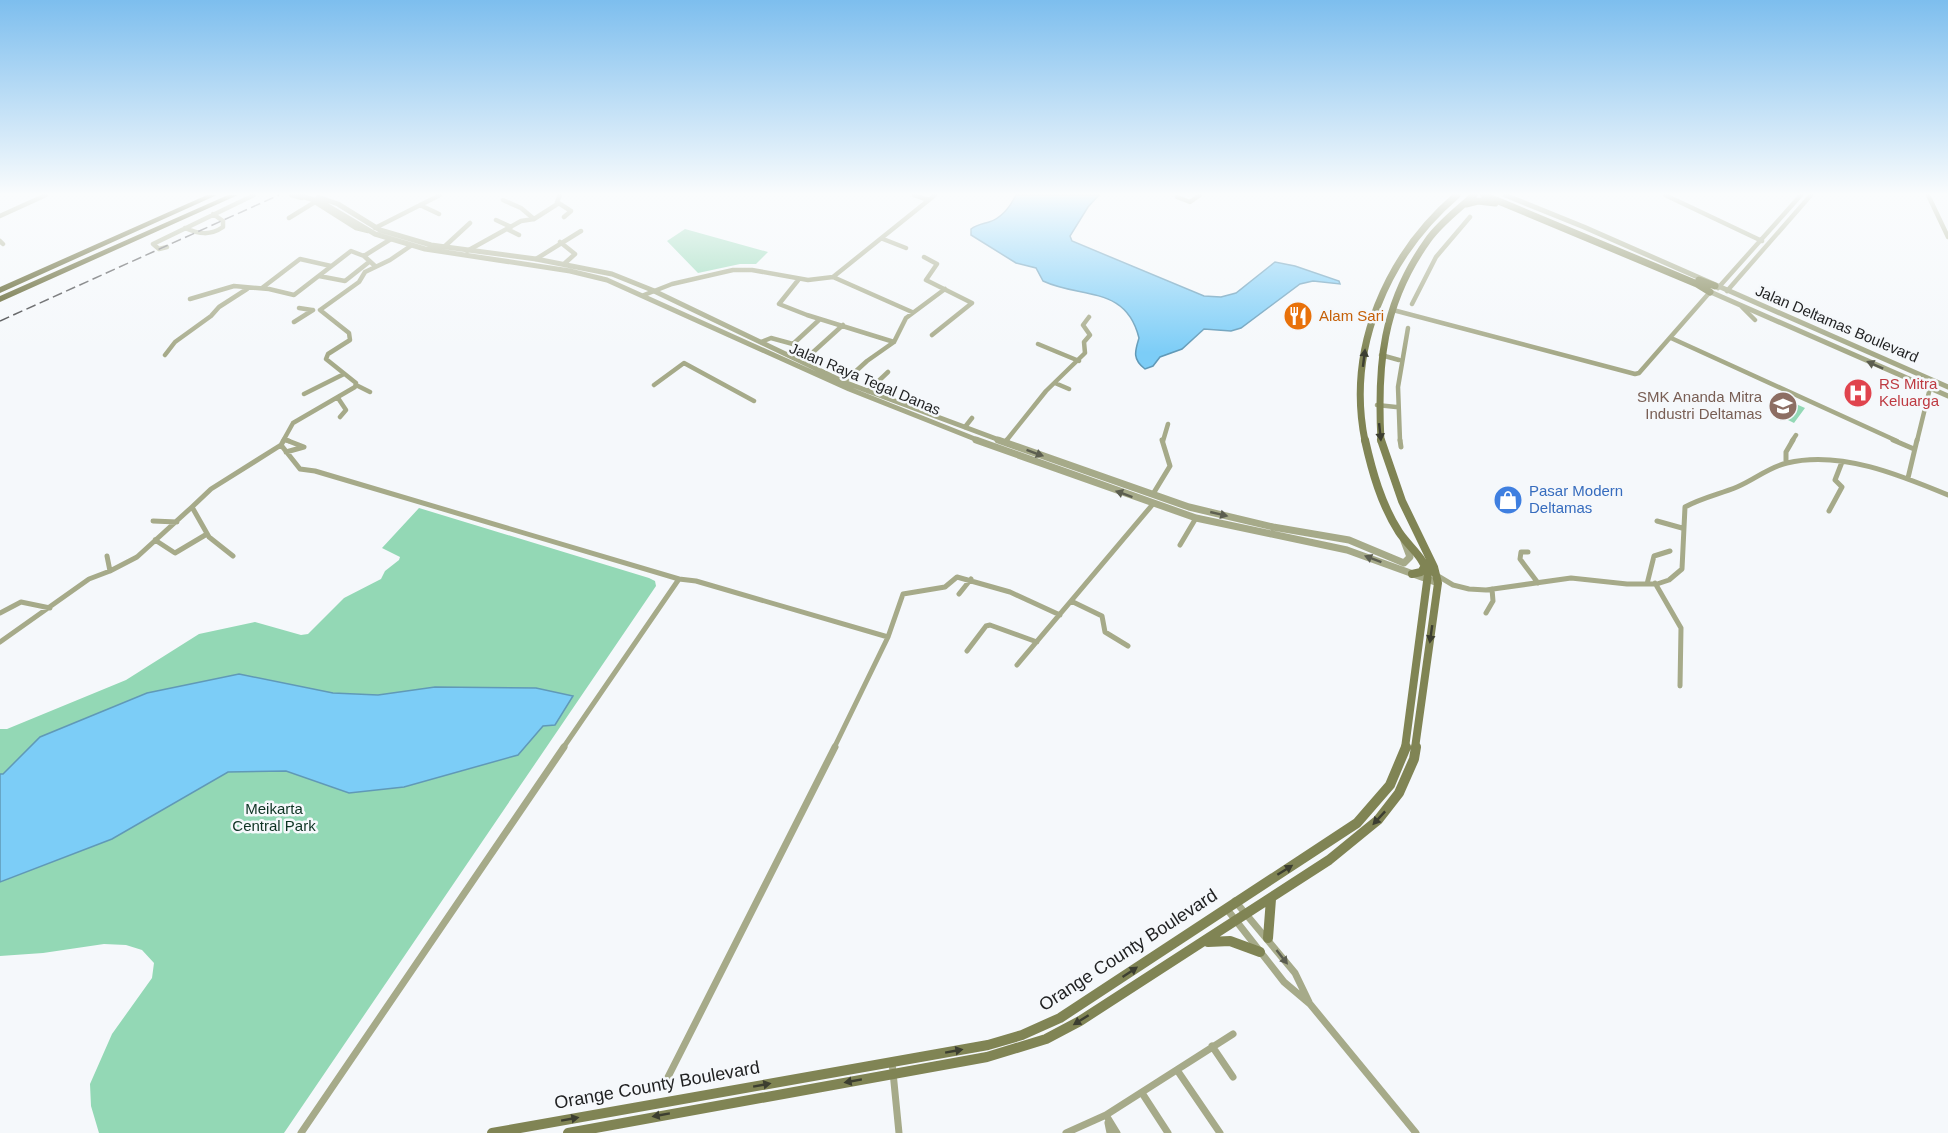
<svg xmlns="http://www.w3.org/2000/svg" width="1948" height="1133" font-family="Helvetica,sans-serif">
  <rect width="100%" height="100%" fill="#f5f8fb"/>
  <path fill="#93d8b5" d="M685 229 768 252 756 264H740L698 273 667 241Z
    M1787 400 1805 408 1794 423 1776 414Z
    M419 508 649 578 655 581 656 586 284 1133H99L91 1106 90 1084 112 1034 152 978 154 963 142 950 126 945 104 944 43 953 0 956V729H7L126 680 199 634 255 622 301 635 308 634 344 598 381 579 385 571 399 560 400 557 382 548Z"/>
  <path fill="#7ccdf7" stroke="#6099b7" stroke-width="1.5" d="M1016 195H1099L1088 207 1070 236 1072 241 1204 296 1221 297 1236 293 1275 262 1295 266 1339 281 1340 284 1313 281 1300 284 1241 328 1231 331 1204 329 1182 349 1160 357 1153 366 1145 369C1132 359 1135 351 1139 338 1126 285 1081 299 1043 281L1036 268 1016 263 971 235V229C976 225 982 224 989 222 1002 218 1010 207 1016 195Z
    M239 674 333 693 378 695 435 687 536 688 573 696 555 725 543 726 518 755 404 787 349 793 286 771 228 772 112 839 0 882V774H3L40 737 147 693Z"/>
  <g fill="none" stroke-linecap="round" stroke-linejoin="round">
    <path stroke="#a6aa89" stroke-width="4.5" d="M291 195 302 198
      M560 195 557 202 571 211 564 217
      M914 195 929 200
      M1665 195 1762 241
      M1928 195 1948 237
      M1177 197 1190 202 1200 195
      M503 200 521 208 534 219
      M420 205 439 214
      M0 216 46 195
      M289 218 315 202 356 228 368 231
      M496 220 511 227
      M185 228C199 234 210 236 223 227V221L213 214
      M375 228 440 195
      M507 229 519 235
      M883 239 906 248
      M0 241 3 244
      M560 242 575 254 564 264
      M167 247 159 249 153 244 254 195
      M444 247 470 223
      M467 251 521 221 534 219 559 203
      M364 256 391 239
      M924 257 937 264 926 280 972 303 932 335
      M536 259 581 231
      M319 276 345 281 369 262
      M833 277 912 312
      M799 279 779 304 807 315 894 342
      M262 288 300 259 331 266
      M1718 288 1801 195
      M1727 291 1811 195
      M644 295 672 284 733 270H752L808 280 833 277 935 195
      M190 299 234 286 269 289 294 295 351 251 364 256 375 266
      M1412 304 1436 257 1470 217
      M1742 307 1755 320
      M299 308 312 310
      M1393 310 1635 374 1639 373 1710 292
      M294 322 313 310
      M1671 338 1897 441
      M761 342 771 338 793 344 819 320
      M1038 344 1079 361
      M811 354 843 325
      M165 355 175 342 211 316 219 307 247 289
      M1381 355 1399 360
      M844 382 867 361 894 342 906 318 945 289
      M1055 383 1069 389
      M356 385 370 392
      M654 385 684 363 754 401
      M868 391 888 372
      M304 394 344 374
      M338 398 346 410 340 417
      M1377 405 1396 407
      M965 427 972 418
      M286 440 289 441
      M283 441 293 423 355 387 356 383 326 359 328 354 350 340 349 333 320 310 359 282 365 272 390 260 412 245
      M1006 441 1046 391 1085 353 1084 342 1090 335 1083 325 1089 317
      M1163 441 1168 424
      M1400 441 1398 387 1408 328
      M1792 441 1796 435
      M1917 441 1930 388"/>
    <path stroke="#a6aa89" stroke-width="5" d="M286 440 304 447 286 452
      M1400 440 1401 447
      M1893 440 1914 449
      M1005 442 1007 440
      M281 445 300 469 315 471 679 579
      M1786 463V452L1793 440
      M1908 478 1917 440
      M1153 494 1170 466 1162 440
      M1829 511 1842 487 1835 480 1842 462
      M153 521 177 522
      M1657 521 1682 528
      M155 540 175 553 207 534
      M1180 545 1196 518
      M1528 552H1521L1520 559 1538 583
      M107 556 110 571 137 557 192 507
      M233 556 209 537 192 507 211 489 281 445 284 440
      M1438 576 1453 585 1469 589 1486 590 1571 578 1627 584H1657L1669 580 1682 569 1685 507C1701 498 1720 494 1737 487 1754 480 1769 467 1787 463 1840 450 1900 475 1948 495
      M1655 583 1681 628 1680 686
      M1647 584 1654 556 1670 551
      M959 594 971 579
      M1071 601 1102 616 1105 632 1128 646
      M0 613 21 602 50 608
      M1486 613 1493 601 1492 589
      M888 637 903 594 945 587 957 577 1010 592 1060 615
      M0 642 89 579 110 571
      M967 651 986 626 990 625 1037 642
      M1017 665 1153 504
      M563 748 679 579 696 581 888 637 834 748"/>
    <path stroke="#a6aa89" stroke-width="7" d="M1235 901 1295 973 1309 1002
      M1226 908 1284 982 1310 1004 1416 1133
      M1212 1046 1233 1077
      M892 1062 899 1133
      M1177 1070 1220 1133
      M668 1077 835 747
      M1142 1093 1168 1133
      M1106 1115 1117 1133
      M1108 1123 1110 1133
      M301 1133 564 747
      M1066 1133 1106 1115 1233 1034"/>
    <path stroke="#a6aa89" stroke-width="5" d="M298 195 321 202 375 234 425 249 570 271 607 280 849 389 980 441
      M1505 195 1584 227 1948 387
      M318 197 338 204 380 230 431 245 536 259 612 274 652 290 844 382 1002 441
      M1706 290 1948 396"/>
    <path stroke="#a6aa89" stroke-width="7" d="M976 440 1196 518 1347 550 1438 583
      M998 440 1189 507 1273 527 1349 540 1404 563 1410 557 1404 541"/>
    <path stroke="#808454" stroke-width="7" d="M1484 195 1697 284 1710 292
      M1466 204 1478 201 1495 203
      M1699 280 1715 286
      M1365 441C1346 348 1387 255 1457 195
      M1381 441C1377 365 1382 304 1428 240 1440 223 1459 209 1474 195"/>
    <path stroke="#808454" stroke-width="8" d="M1365 440C1372 471 1381 504 1399 532 1409 547 1423 556 1428 574L1405 748
      M1381 440 1402 501 1434 567 1438 583 1415 748
      M1412 574 1421 572 1427 563"/>
    <path stroke="#808454" stroke-width="10" d="M1268 938 1271 899
      M1208 942 1230 941 1260 952
      M492 1133 988 1045 1022 1035 1060 1018 1357 823 1390 785 1406 747
      M568 1133 987 1057 1046 1039 1080 1021 1329 860 1378 820 1399 793 1414 759 1416 747"/>
    <path fill="#4e5115" fill-rule="evenodd" d="M207 195H217L0 293V287Z
      M228 195H238L0 302V296Z"/>
    <path stroke="#37383a" stroke-width="1.5" stroke-dasharray="10 4.5" stroke-linecap="butt" d="M0 321 279 195"/>
  </g>
  <defs><path id="oneway-solid" d="M-6-.8H1V-3.2L6.5 0L1 3.2V.8H-6Z" transform="scale(1.5)"/></defs>
  <g fill="#3c3e30">
    <use href="#oneway-solid" transform="translate(1364 358) rotate(-83)"/>
    <use href="#oneway-solid" transform="translate(1380 432) rotate(84)"/>
    <use href="#oneway-solid" transform="translate(1431 634) rotate(98)"/>
    <use href="#oneway-solid" transform="translate(1379 818) rotate(133)"/>
    <use href="#oneway-solid" transform="translate(1285 870) rotate(-32)"/>
    <use href="#oneway-solid" transform="translate(1130 972) rotate(-34)"/>
    <use href="#oneway-solid" transform="translate(1081 1020) rotate(148)"/>
    <use href="#oneway-solid" transform="translate(954 1051) rotate(-10)"/>
    <use href="#oneway-solid" transform="translate(853 1081) rotate(170)"/>
    <use href="#oneway-solid" transform="translate(762 1085) rotate(-10)"/>
    <use href="#oneway-solid" transform="translate(661 1115) rotate(170)"/>
    <use href="#oneway-solid" transform="translate(570 1119) rotate(-10)"/>
  </g>
  <g fill="#5c5e50">
    <use href="#oneway-solid" transform="translate(1875 365) rotate(-156)"/>
    <use href="#oneway-solid" transform="translate(1035 453) rotate(20)"/>
    <use href="#oneway-solid" transform="translate(1124 494) rotate(-160)"/>
    <use href="#oneway-solid" transform="translate(1219 514) rotate(13)"/>
    <use href="#oneway-solid" transform="translate(1373 559) rotate(-159)"/>
    <use href="#oneway-solid" transform="translate(1282 957) rotate(52)"/>
  </g>
  <linearGradient id="sky" x2="0" y2="1"><stop stop-color="#7dbeee"/><stop offset="0.55" stop-color="#fafcfd"/><stop offset="1" stop-color="#fafcfd" stop-opacity="0"/></linearGradient>
  <rect width="1948" height="353" fill="url(#sky)"/>
  <defs>
    <g id="restaurant-disc" transform="scale(1.5)"><circle r="9.5" fill="#e8710a" stroke="#f5f8fb"/><path d="M-5-6h1v4h1v-4h1v4h1v-4h1v5L-1.5 .5V6h-2V.5L-5-1ZM5-6V6H3V1.5H1.5Q1.5-4 5-6Z" fill="#fff"/></g>
    <g id="hospital-disc" transform="scale(1.5)"><circle r="9.5" fill="#e0444e" stroke="#f5f8fb"/><path d="M-5-5h3v3.5h4V-5h3V5h-3V1.5h-4V5h-3Z" fill="#fff"/></g>
    <g id="school-disc" transform="scale(1.5)"><circle r="9.5" fill="#8d6e63" stroke="#f5f8fb"/><path d="M0-5L7-2L0 1L-7-2ZM-4 1L0 2.5L4 1V4Q0 6-4 4Z" fill="#fff"/></g>
    <g id="shop-disc" transform="scale(1.5)"><circle r="9.5" fill="#3f7fe0" stroke="#f5f8fb"/><path d="M-5-2.5h2.3a2.7 3.5 0 0 1 5.4 0H5L5.5 6h-11ZM-1.5-2.5h3a1.5 2.3 0 0 0-3 0Z" fill="#fff"/></g>
  </defs>
  <g fill-rule="evenodd">
    <use href="#restaurant-disc" x="1298" y="316"/>
    <use href="#hospital-disc" x="1858" y="393"/>
    <use href="#school-disc" x="1783" y="406"/>
    <use href="#shop-disc" x="1508" y="500"/>
  </g>
  <g text-anchor="middle" stroke-width="5" stroke-linejoin="round" paint-order="stroke">
    <g font-size="15" fill="#c56008" stroke="#f5f8fb" text-anchor="start">
      <text x="1319" y="321">Alam Sari</text>
    </g>
    <g font-size="15" fill="#1f2021" stroke="#f5f8fb">
      <text transform="translate(1837 324) rotate(23)" y="5">Jalan Deltamas Boulevard</text>
      <text transform="translate(865 379) rotate(23)" y="5">Jalan Raya Tegal Danas</text>
    </g>
    <g font-size="15" fill="#be3a42" stroke="#f5f8fb" text-anchor="start">
      <text x="1879" y="389">RS Mitra<tspan x="1879" dy="17">Keluarga</tspan></text>
    </g>
    <g font-size="15" fill="#785e54" stroke="#f5f8fb" text-anchor="end">
      <text x="1762" y="402">SMK Ananda Mitra<tspan x="1762" dy="17">Industri Deltamas</tspan></text>
    </g>
    <g font-size="15" fill="#366cbe" stroke="#f5f8fb" text-anchor="start">
      <text x="1529" y="496">Pasar Modern<tspan x="1529" dy="17">Deltamas</tspan></text>
    </g>
    <g font-size="15" fill="#0e3323" stroke="#f5f8fb">
      <text x="274" y="814">Meikarta<tspan x="274" dy="17">Central Park</tspan></text>
    </g>
    <g font-size="18" fill="#1f2021" stroke="#f5f8fb">
      <text transform="translate(1128 950) rotate(-33)" y="6">Orange County Boulevard</text>
      <text transform="translate(657 1085) rotate(-10)" y="6">Orange County Boulevard</text>
    </g>
  </g>
</svg>
